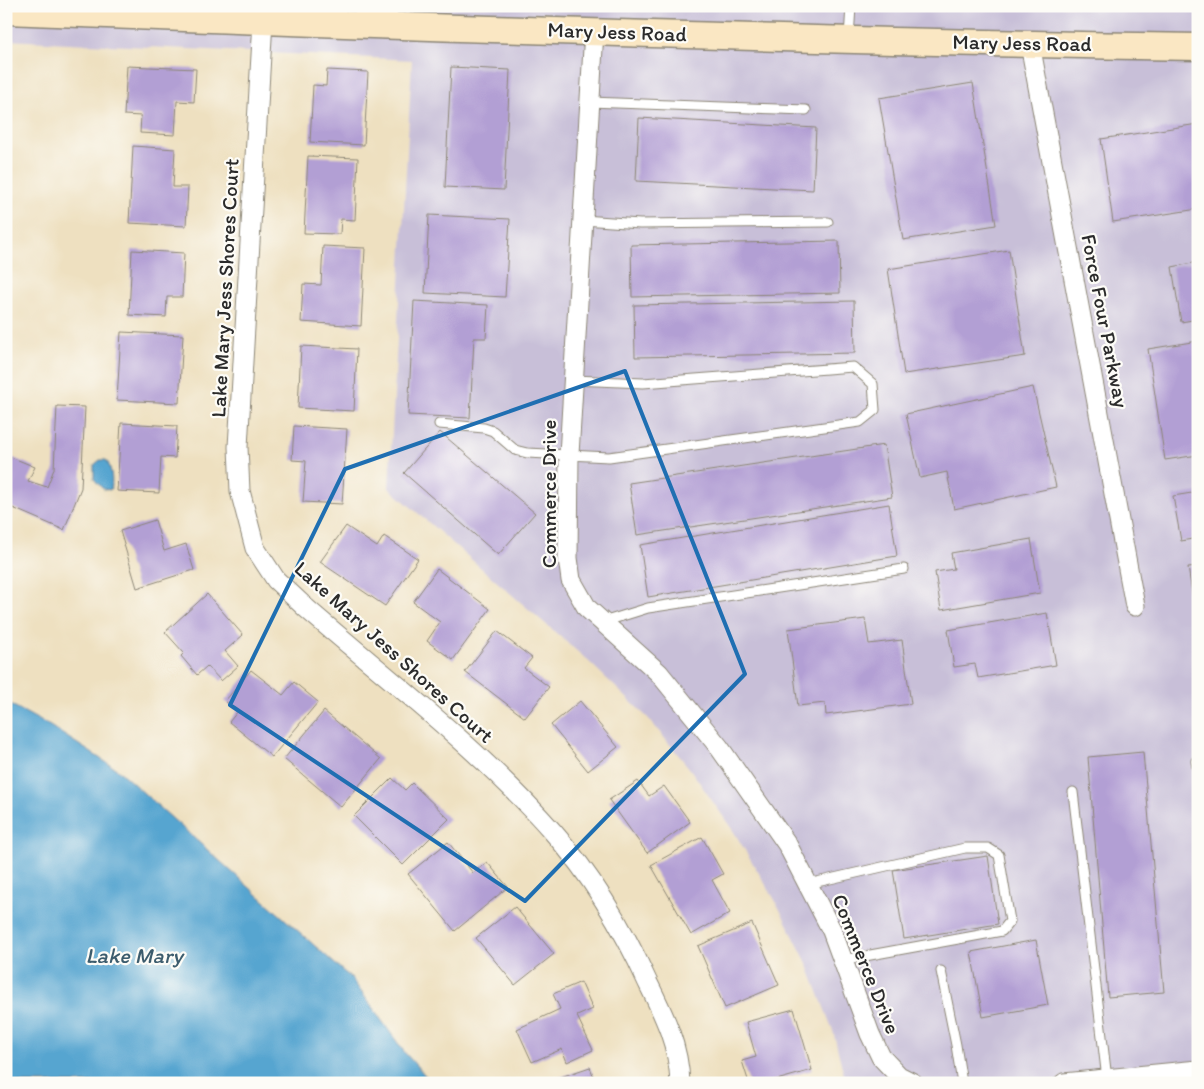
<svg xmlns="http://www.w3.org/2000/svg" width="1204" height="1089" font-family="Itim,sans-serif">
  <rect width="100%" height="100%" fill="#fdfcf7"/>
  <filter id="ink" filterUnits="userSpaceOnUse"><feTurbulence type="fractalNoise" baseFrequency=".02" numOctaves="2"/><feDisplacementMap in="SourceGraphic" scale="10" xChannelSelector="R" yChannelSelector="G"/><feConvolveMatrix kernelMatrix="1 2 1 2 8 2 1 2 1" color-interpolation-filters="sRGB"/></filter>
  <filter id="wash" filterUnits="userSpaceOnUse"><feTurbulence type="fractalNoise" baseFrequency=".0096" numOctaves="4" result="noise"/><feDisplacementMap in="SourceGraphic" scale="20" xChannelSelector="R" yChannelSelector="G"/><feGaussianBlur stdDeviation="1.12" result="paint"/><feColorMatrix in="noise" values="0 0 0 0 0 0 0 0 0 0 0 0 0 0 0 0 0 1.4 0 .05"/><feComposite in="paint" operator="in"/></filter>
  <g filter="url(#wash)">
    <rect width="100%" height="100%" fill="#eee0c0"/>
    <path fill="#c8bfd8" d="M8 6H1198V1083H846L833 1031 807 963 775 900 734 832 690 769 648 718 586 659 389 488 412 60 7 40Z"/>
    <path fill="#56a5d0" stroke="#40687e" d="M100 460H106C111 465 114 484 110 490L103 489 94 479V465Z
      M6 702 50 726 118 770 352 979 405 1053 432 1083H6Z"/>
    <g id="blocks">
      <path fill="#b29fd4" d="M127 66 196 69 194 102 177 101 175 135 140 133 141 116 124 115Z
        M451 67 510 70 504 190 445 187Z
        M327 70 368 72 364 145 310 142 313 85 326 86Z
        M973 83 996 225 903 240 879 98Z
        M639 118 816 128 813 190 636 181Z
        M1198 124V209L1113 222 1101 139Z
        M133 146 175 149 173 187H188L186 226 129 223Z
        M308 156 358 158 355 220 341 219 340 234 304 233Z
        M429 215 510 219 505 297 425 293Z
        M839 241 840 293 632 297 631 245Z
        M323 246 365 248 361 326 301 322 303 284 321 285Z
        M132 250 184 253 182 297H167L166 317 129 315Z
        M1009 250 1025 356 904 374 888 269Z
        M1198 262V319L1181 322 1172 267Z
        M414 301 488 305 486 338H474L470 418 408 415Z
        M854 301 855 353 635 357 634 305Z
        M121 332 183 335 179 403 117 400Z
        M1198 341V455L1165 460 1148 349Z
        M301 346 357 349 354 411 298 408Z
        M1033 387 1056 487 954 509 947 472 920 478 906 414Z
        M57 406 85 407 81 488 64 530 6 505V468L11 457 35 467 28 481 47 487 54 469Z
        M121 423 177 426 175 458 161 457 159 493 117 491Z
        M294 426 347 429 342 504 303 502 306 461 292 460Z
        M440 432 535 513 498 555 404 473Z
        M884 445 892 497 637 535 629 483Z
        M1198 492V538L1181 541 1173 496Z
        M889 504 897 556 648 597 640 545Z
        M155 520 164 551 186 544 194 570 137 588 120 531Z
        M346 526 377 547 384 536 418 559 385 606 320 562Z
        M1031 539 1040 593 941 610 935 572 954 569 951 553Z
        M1198 566V612H1195L1188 567Z
        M437 569 490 609 453 660 427 641 440 622 413 602Z
        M207 594 243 635 225 651 238 666 221 681 207 666 197 675 181 656 184 653 165 632Z
        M1047 613 1056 665 978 678 975 664 954 667 948 630Z
        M865 619 869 644 902 640 911 704 826 715 825 703 798 706 788 629Z
        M497 631 532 658 524 668 549 687 525 718 465 672Z
        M251 670 283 695 294 682 318 702 272 757 229 722 238 711 225 701Z
        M580 701 618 747 588 771 551 725Z
        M324 711 381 759 341 807 284 759Z
        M1143 752 1164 992 1108 997 1088 757Z
        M392 778 405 790 412 783 449 819 403 865 354 816Z
        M638 781 649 796 664 786 690 822 647 853 609 800Z
        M702 837 723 874 712 880 730 913 691 935 651 865Z
        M448 842 473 873 487 862 508 887 455 931 408 874Z
        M988 856 998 924 904 939 893 870Z
        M515 907 554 954 515 985 476 938Z
        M752 923 779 985 725 1008 698 946Z
        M1036 940 1048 1005 983 1017 971 952Z
        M581 982 593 1009 577 1016 593 1050 567 1062 562 1049 532 1062 517 1029 560 1009 553 994Z
        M794 1009 812 1070 766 1083H749L742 1061 756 1057 746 1022Z
        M590 1067 596 1083H546V1082Z"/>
    </g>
  </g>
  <g filter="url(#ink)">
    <use href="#blocks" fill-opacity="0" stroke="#8c8676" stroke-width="1"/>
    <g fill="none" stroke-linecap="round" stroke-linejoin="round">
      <g stroke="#8c8676" stroke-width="11">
        <path id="lane" d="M849 38 851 6
          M590 102 806 110
          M583 220 640 224 828 222
          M439 424 484 428 493 431 515 450 527 453 609 457 860 422 875 410 873 384 853 367 643 383 574 380
          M603 622 648 608 904 569
          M1196 761 1198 773
          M1073 792 1107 1079
          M808 884 965 848H988L999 855 1010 921 1002 931 843 960
          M941 971 956 1045 962 1083"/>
      </g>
      <g stroke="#8c8676" stroke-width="21">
        <path id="street" d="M263 21 238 447 240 491 255 548 276 580 306 608C390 681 480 749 553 832 592 876 624 930 648 983 664 1015 679 1046 680 1083
          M594 31 569 455 568 558 571 580 587 608 659 673 719 747 787 844 832 931 870 1034 881 1057 899 1076 913 1083
          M1030 44 1135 606
          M1064 1083 1198 1070"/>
      </g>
      <g stroke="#8c8676" stroke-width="29">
        <path id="secondary" d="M6 11C403 27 801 41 1198 47"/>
      </g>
      <use href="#lane" stroke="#fff" stroke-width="9"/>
      <use href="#street" stroke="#fff" stroke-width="19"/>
      <use href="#secondary" stroke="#fae7c3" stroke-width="26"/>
    </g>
  </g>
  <path fill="none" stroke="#1f6fb2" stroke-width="4" stroke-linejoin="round" d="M625 371 745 674 525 901 230 705 345 469Z"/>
  <g text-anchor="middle" stroke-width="4.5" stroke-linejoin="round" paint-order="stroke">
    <g font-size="21" fill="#2b2b2b" stroke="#fdfcf7">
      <text transform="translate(617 32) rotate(2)" y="7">Mary Jess Road</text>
      <text transform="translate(1022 43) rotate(1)" y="7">Mary Jess Road</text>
      <text transform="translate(225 288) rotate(-87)" y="7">Lake Mary Jess Shores Court</text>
      <text transform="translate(1105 321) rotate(79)" y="7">Force Four Parkway</text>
      <text transform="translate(549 494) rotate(-90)" y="7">Commerce Drive</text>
      <text transform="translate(394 652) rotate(42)" y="7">Lake Mary Jess Shores Court</text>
      <text transform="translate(866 964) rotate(68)" y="7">Commerce Drive</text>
    </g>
    <g font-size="22" font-style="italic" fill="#3c5c6d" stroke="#fdfcf7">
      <text x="134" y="963">Lake Mary</text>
    </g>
  </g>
  <rect width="1204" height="1089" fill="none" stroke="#fdfcf7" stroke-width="25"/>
</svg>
